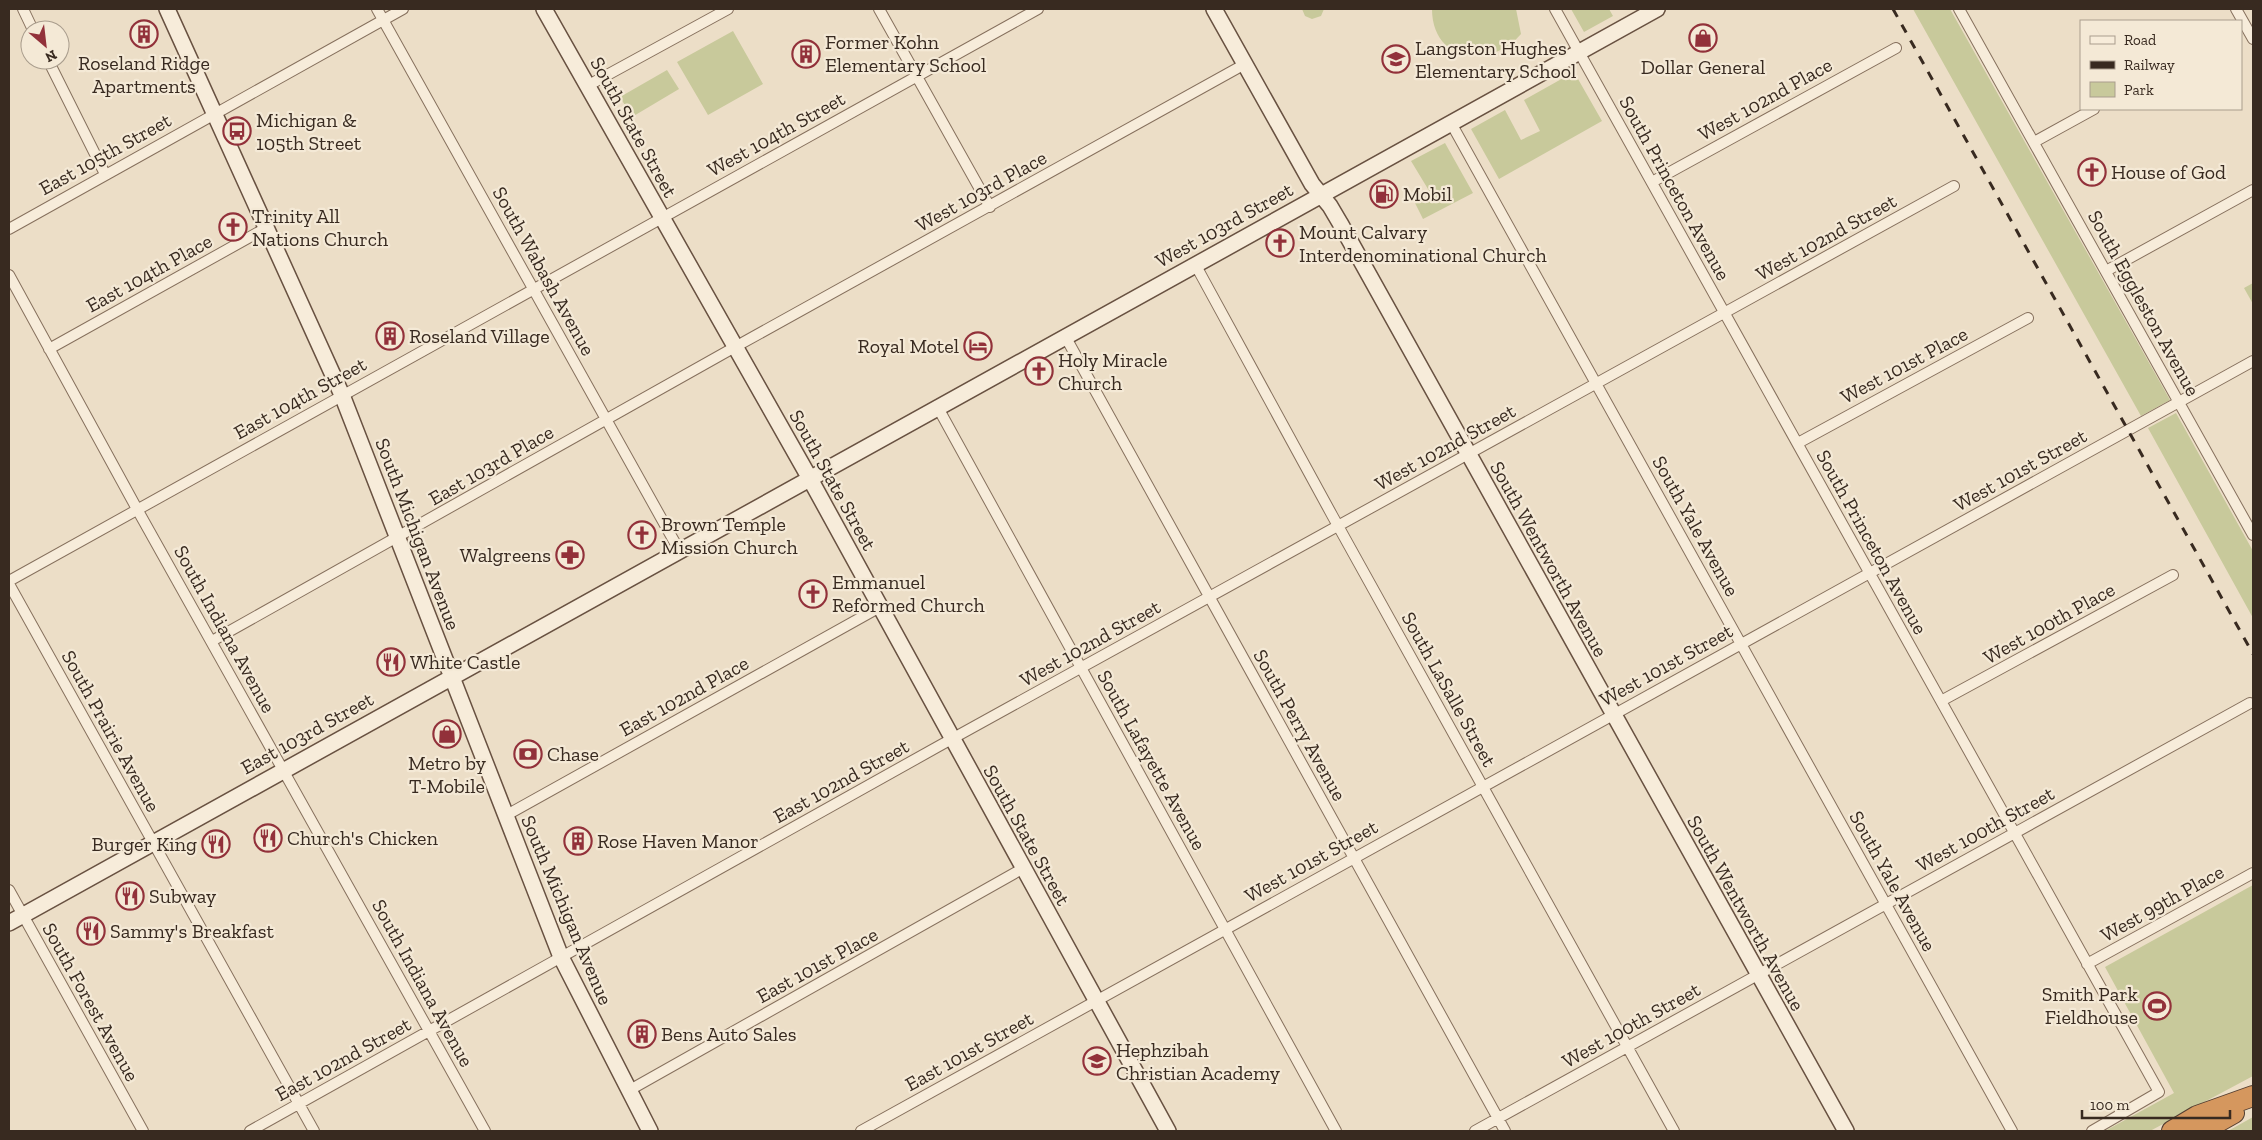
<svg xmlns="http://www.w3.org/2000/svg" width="2262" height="1140" font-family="'Zilla Slab',serif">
  <rect width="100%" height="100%" fill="#ecdec7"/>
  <path fill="#c8c99b" d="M1302 9H1324L1321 16 1312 19 1305 16Z
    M1432 9H1516L1521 34C1490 70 1432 62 1432 9Z
    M1571 9H1609L1613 16 1584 32Z
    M1913 9H1950L2170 400 2141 416Z
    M733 31 763 84 708 115 677 62Z
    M667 70 679 89 632 117 620 97Z
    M1574 72 1602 121 1499 179 1471 129 1505 110 1521 140 1540 131 1524 100Z
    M1445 143 1473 193 1423 219 1415 203 1431 194 1411 161Z
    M2253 283V304L2244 288Z
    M2176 413 2253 551V618L2148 428Z
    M2253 885V1076L2150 1131H2105L2174 1093 2105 967Z
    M2253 1117V1131H2228Z"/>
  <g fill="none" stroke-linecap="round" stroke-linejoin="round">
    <g stroke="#86705d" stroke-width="12">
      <path id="street" d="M23 9 33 30
        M377 9 679 550
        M879 9 990 207
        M1555 9 2159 1092 2092 1131
        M1959 9 2253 535
        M2236 9 2253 39
        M48 60 105 174
        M587 86 728 9
        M1451 123 2012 1131
        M2034 142 2094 109
        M1652 182 1896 48
        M9 229 403 9
        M1195 264 1332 515 1674 1131
        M2106 271 2253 190
        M9 275 137 509 485 1131
        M1065 336 1505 1131
        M49 349 266 228
        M937 406 1336 1131
        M1798 443 2028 318
        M9 581 1038 9
        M9 584 314 1131
        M212 641 735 347 1245 64
        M1941 701 2173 575
        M505 816 880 607
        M9 890 143 1131
        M2087 964 2253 873
        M628 1091 1022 869
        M250 1131 939 746 1954 186
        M861 1131 2253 361
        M1475 1131 2250 703"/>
    </g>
    <g stroke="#685141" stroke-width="18">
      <path id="secondary" d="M167 9 342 395 561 957 650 1131
        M544 9 809 477 1168 1131
        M1214 9 1312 184 1330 206 1340 223 1846 1131
        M9 923 1657 9"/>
    </g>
    <g stroke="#553f31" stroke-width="22">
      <path id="highway" d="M2172 1131 2197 1116 2253 1096
        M2202 1131 2234 1113"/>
    </g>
    <use href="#street" stroke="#f7ecda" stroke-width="10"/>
    <use href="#secondary" stroke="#f7ecda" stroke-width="15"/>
    <use href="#highway" stroke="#d5975e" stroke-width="20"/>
    <path stroke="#382a20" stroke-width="3" stroke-dasharray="9 9" stroke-linecap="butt" d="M1893 9 2253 654"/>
  </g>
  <defs>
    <g id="building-ring" transform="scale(1.4375)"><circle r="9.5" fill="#f4e9d6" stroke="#92313a" stroke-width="1.5"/><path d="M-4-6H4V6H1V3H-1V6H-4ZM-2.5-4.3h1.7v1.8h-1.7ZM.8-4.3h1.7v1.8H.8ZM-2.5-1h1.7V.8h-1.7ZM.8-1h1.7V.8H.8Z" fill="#92313a"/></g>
    <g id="shop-ring" transform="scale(1.4375)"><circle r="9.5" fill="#f4e9d6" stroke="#92313a" stroke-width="1.5"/><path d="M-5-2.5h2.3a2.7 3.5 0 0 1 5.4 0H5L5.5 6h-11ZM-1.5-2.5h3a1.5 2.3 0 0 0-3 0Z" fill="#92313a"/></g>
    <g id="school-ring" transform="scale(1.4375)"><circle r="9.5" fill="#f4e9d6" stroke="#92313a" stroke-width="1.5"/><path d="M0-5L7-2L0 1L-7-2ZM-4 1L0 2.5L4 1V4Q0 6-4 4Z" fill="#92313a"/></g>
    <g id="bus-ring" transform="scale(1.4375)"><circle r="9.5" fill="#f4e9d6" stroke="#92313a" stroke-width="1.5"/><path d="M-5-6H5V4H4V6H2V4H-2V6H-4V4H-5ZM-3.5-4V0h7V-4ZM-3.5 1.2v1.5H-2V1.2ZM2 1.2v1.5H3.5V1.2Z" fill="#92313a"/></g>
    <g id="church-ring" transform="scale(1.4375)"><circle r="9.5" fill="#f4e9d6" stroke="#92313a" stroke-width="1.5"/><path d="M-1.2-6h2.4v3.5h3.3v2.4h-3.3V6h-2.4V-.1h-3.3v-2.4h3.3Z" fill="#92313a"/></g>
    <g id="fuel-ring" transform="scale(1.4375)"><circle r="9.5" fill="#f4e9d6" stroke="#92313a" stroke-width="1.5"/><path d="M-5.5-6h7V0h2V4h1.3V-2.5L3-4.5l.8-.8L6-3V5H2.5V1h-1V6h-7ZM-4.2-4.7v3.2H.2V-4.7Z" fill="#92313a"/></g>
    <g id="hotel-ring" transform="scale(1.4375)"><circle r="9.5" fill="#f4e9d6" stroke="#92313a" stroke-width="1.5"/><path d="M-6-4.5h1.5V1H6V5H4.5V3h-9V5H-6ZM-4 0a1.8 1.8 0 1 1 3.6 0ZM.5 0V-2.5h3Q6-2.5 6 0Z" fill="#92313a"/></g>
    <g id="pharmacy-ring" transform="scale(1.4375)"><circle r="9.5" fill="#f4e9d6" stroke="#92313a" stroke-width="1.5"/><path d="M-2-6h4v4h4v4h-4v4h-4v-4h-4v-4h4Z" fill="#92313a"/></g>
    <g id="restaurant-ring" transform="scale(1.4375)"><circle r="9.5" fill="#f4e9d6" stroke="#92313a" stroke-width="1.5"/><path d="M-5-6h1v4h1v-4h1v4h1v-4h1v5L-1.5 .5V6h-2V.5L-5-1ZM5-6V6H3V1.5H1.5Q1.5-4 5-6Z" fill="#92313a"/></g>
    <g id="bank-ring" transform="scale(1.4375)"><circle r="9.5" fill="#f4e9d6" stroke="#92313a" stroke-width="1.5"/><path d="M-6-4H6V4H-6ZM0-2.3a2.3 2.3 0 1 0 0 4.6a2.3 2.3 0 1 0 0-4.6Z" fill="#92313a"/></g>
    <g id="stadium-ring" transform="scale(1.4375)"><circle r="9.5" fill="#f4e9d6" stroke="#92313a" stroke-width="1.5"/><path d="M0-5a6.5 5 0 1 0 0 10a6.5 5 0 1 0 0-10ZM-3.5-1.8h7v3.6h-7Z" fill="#92313a"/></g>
  </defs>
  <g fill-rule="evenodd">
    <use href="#building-ring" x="144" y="34"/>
    <use href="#shop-ring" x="1703" y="38"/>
    <use href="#building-ring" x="806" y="54"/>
    <use href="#school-ring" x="1396" y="59"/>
    <use href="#bus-ring" x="237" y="131"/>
    <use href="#church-ring" x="2092" y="172"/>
    <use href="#fuel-ring" x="1384" y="194"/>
    <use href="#church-ring" x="233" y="227"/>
    <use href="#church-ring" x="1280" y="243"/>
    <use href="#building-ring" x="390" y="336"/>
    <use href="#hotel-ring" x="978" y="346"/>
    <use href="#church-ring" x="1039" y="371"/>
    <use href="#church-ring" x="642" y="535"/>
    <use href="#pharmacy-ring" x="570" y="555"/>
    <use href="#church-ring" x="813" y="594"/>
    <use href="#restaurant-ring" x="391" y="662"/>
    <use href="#shop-ring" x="447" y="734"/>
    <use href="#bank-ring" x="528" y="754"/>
    <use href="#restaurant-ring" x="268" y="838"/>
    <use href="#building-ring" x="578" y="841"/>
    <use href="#restaurant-ring" x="216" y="844"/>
    <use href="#restaurant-ring" x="130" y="896"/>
    <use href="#restaurant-ring" x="91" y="931"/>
    <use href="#stadium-ring" x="2157" y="1006"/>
    <use href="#building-ring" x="642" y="1034"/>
    <use href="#school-ring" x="1097" y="1061"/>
  </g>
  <g text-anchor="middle" stroke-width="4.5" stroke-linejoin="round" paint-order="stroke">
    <g font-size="20" fill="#382a20" stroke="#f4e9d6" text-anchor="start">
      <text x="825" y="49">Former Kohn<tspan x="825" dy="23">Elementary School</tspan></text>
      <text x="1415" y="55">Langston Hughes<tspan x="1415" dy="23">Elementary School</tspan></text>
      <text x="144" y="70" text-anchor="middle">Roseland Ridge<tspan x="144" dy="23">Apartments</tspan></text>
      <text x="1703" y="74" text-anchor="middle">Dollar General</text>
      <text x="256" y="127">Michigan &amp;<tspan x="256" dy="23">105th Street</tspan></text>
      <text x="2111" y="179">House of God</text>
      <text x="1403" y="201">Mobil</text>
      <text x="252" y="223">Trinity All<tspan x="252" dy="23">Nations Church</tspan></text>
      <text x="1299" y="239">Mount Calvary<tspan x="1299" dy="23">Interdenominational Church</tspan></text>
      <text x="409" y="343">Roseland Village</text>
      <text x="959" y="353" text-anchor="end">Royal Motel</text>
      <text x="1058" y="367">Holy Miracle<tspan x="1058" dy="23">Church</tspan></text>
      <text x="661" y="531">Brown Temple<tspan x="661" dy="23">Mission Church</tspan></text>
      <text x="551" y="562" text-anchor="end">Walgreens</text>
      <text x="832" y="589">Emmanuel<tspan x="832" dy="23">Reformed Church</tspan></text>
      <text x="410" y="669">White Castle</text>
      <text x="547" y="761">Chase</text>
      <text x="447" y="770" text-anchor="middle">Metro by<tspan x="447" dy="23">T-Mobile</tspan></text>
      <text x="287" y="845">Church's Chicken</text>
      <text x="597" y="848">Rose Haven Manor</text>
      <text x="197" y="851" text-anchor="end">Burger King</text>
      <text x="149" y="903">Subway</text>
      <text x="110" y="938">Sammy's Breakfast</text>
      <text x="2138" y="1001" text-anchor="end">Smith Park<tspan x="2138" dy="23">Fieldhouse</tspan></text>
      <text x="661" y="1041">Bens Auto Sales</text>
      <text x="1116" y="1057">Hephzibah<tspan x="1116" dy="23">Christian Academy</tspan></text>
    </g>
    <g font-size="20" fill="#382a20" stroke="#f4e9d6">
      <text transform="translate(1765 99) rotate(-29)" y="7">West 102nd Place</text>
      <text transform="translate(634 127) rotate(61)" y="7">South State Street</text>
      <text transform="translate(776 134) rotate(-29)" y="7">West 104th Street</text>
      <text transform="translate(105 154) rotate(-29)" y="7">East 105th Street</text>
      <text transform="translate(1675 188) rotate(61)" y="7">South Princeton Avenue</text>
      <text transform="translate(981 191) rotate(-29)" y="7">West 103rd Place</text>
      <text transform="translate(1224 225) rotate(-29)" y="7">West 103rd Street</text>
      <text transform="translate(1826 237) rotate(-29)" y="7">West 102nd Street</text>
      <text transform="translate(544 271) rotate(61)" y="7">South Wabash Avenue</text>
      <text transform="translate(149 273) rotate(-29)" y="7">East 104th Place</text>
      <text transform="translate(2144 303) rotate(61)" y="7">South Eggleston Avenue</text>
      <text transform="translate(1904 365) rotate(-28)" y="7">West 101st Place</text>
      <text transform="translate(300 398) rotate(-29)" y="7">East 104th Street</text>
      <text transform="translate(1445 447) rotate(-29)" y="7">West 102nd Street</text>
      <text transform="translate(491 465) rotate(-30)" y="7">East 103rd Place</text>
      <text transform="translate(2020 470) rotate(-29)" y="7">West 101st Street</text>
      <text transform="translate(833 480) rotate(61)" y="7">South State Street</text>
      <text transform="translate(1696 526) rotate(61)" y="7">South Yale Avenue</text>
      <text transform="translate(418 534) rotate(69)" y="7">South Michigan Avenue</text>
      <text transform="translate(1872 542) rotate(61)" y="7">South Princeton Avenue</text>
      <text transform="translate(1549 559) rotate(61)" y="7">South Wentworth Avenue</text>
      <text transform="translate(2049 623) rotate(-29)" y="7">West 100th Place</text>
      <text transform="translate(225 629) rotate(61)" y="7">South Indiana Avenue</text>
      <text transform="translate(1090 643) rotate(-29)" y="7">West 102nd Street</text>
      <text transform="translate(1666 665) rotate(-29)" y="7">West 101st Street</text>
      <text transform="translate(1449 689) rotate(61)" y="7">South LaSalle Street</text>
      <text transform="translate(684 696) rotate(-29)" y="7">East 102nd Place</text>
      <text transform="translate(1300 725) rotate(61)" y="7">South Perry Avenue</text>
      <text transform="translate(111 731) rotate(61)" y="7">South Prairie Avenue</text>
      <text transform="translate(307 733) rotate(-29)" y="7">East 103rd Street</text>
      <text transform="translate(1152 760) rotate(61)" y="7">South Lafayette Avenue</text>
      <text transform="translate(841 781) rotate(-29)" y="7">East 102nd Street</text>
      <text transform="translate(1985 829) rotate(-29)" y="7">West 100th Street</text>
      <text transform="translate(1027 835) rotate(61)" y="7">South State Street</text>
      <text transform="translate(1311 861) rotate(-29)" y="7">West 101st Street</text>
      <text transform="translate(1893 881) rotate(61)" y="7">South Yale Avenue</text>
      <text transform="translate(2162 903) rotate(-29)" y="7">West 99th Place</text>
      <text transform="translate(567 910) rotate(67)" y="7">South Michigan Avenue</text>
      <text transform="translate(1746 913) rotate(61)" y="7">South Wentworth Avenue</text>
      <text transform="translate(817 965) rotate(-29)" y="7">East 101st Place</text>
      <text transform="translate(423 983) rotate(61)" y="7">South Indiana Avenue</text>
      <text transform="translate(91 1002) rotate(61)" y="7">South Forest Avenue</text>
      <text transform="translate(1631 1025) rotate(-29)" y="7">West 100th Street</text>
      <text transform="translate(969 1051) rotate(-29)" y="7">East 101st Street</text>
      <text transform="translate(343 1059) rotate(-29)" y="7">East 102nd Street</text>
    </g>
  </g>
  <rect width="2262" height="1140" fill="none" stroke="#382a20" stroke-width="20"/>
  <rect x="2080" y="20" width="162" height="90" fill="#f4e9d6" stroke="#a99d8d"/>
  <rect x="2090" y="36" width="25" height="8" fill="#f7ecda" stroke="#a99d8d"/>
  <text x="2124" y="45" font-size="15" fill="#382a20">Road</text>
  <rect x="2090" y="61" width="25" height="8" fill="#382a20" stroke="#a99d8d"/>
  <text x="2124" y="70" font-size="15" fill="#382a20">Railway</text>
  <rect x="2090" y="82" width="25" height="15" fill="#c8c99b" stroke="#a99d8d"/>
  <text x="2124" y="95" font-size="15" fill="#382a20">Park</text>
  <g transform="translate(45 45) rotate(152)"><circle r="24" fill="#f4e9d6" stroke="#a99d8d"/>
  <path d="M0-4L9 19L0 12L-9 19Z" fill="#92313a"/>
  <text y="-8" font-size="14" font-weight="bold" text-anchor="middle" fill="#382a20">N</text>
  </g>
  <path d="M2082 1110v8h148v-8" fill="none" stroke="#382a20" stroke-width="2.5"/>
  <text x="2090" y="1110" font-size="15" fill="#382a20" stroke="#f4e9d6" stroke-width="4" paint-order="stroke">100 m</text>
</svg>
